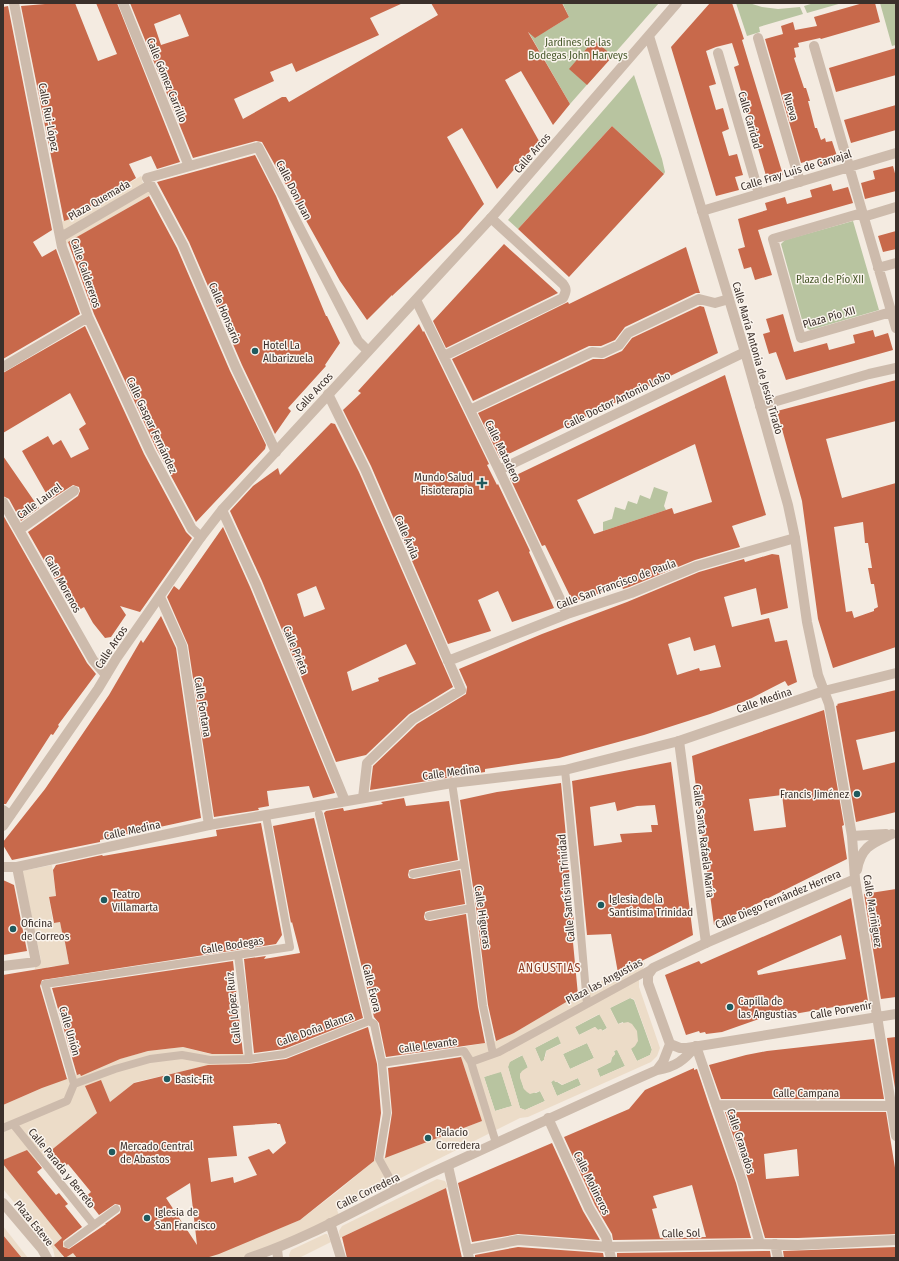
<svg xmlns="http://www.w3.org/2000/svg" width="899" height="1261" font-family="'Fira Sans Condensed',sans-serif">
  <rect width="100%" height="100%" fill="#f4ebe1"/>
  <path fill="#b8c4a0" d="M565 3H659L570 104 529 33 540 22 546 31 569 17 563 4Z
    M736 3H749L762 7 778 9 800 7 803 14 759 27 760 32 747 36Z
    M814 3H842L807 13 804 6Z
    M880 3H896V45L892 46Z
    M634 75 662 159 665 172 664 174 612 126 518 229 508 220Z
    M853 221 879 310 810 330 804 327 781 244 785 240Z
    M654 487 668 492 664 506 666 510 603 531V522L612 519 615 507 625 510 628 501 637 504 640 495 650 499Z
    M630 998 634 1000 652 1050 650 1055 637 1061 631 1049 623 1022 618 1024 610 1008Z
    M600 1014 607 1028 602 1031 601 1029 598 1030 595 1027 579 1035 575 1027Z
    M558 1036 562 1043 546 1051 544 1060 541 1062 535 1048Z
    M587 1043 594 1058 570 1069 563 1054Z
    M617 1049 625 1066 600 1077 597 1069 611 1062 612 1057 615 1054 614 1051Z
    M523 1055 528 1068 520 1074 521 1079 524 1089 536 1093 540 1091 545 1101 525 1110 520 1108 508 1067 509 1062Z
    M501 1071 512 1106 495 1111 484 1077Z
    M578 1078 581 1085 557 1096 551 1082 554 1080 562 1085Z"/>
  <path fill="#ecdcc8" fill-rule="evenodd" d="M141 176 143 179 142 181 148 190 152 194 64 245 60 222 70 219Z
    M52 865 56 896 49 898 53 923 60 922 63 937H64L69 964 56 969 55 966 47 967 48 971H43L42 968 35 969V967L41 960 22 871Z
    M643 961 645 964 639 977V987L660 1048 657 1056 651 1062 528 1117 520 1118 337 1210 339 1215 276 1246 240 1258H205L300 1220 338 1191 376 1159 382 1158 406 1150 482 1121 458 1048 495 1041 514 1033 595 984ZM630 998 634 999 652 1049 650 1055 637 1061 631 1049 635 1046 638 1041 637 1031 632 1024 628 1022 618 1024 610 1008ZM599 1014 607 1028 603 1031 601 1029 598 1030 595 1027 579 1035 575 1027ZM558 1036 561 1044 546 1051V1055L544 1058V1060L541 1062 535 1048ZM587 1043 594 1058 570 1069 563 1054ZM617 1050 625 1066 600 1077 597 1069 611 1062V1059L615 1054 614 1051ZM522 1055 528 1067 522 1071 520 1074V1078L524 1089 527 1092 530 1094 540 1091 545 1101 525 1110 520 1108 508 1067 510 1062ZM501 1072 512 1106 495 1111 484 1077ZM578 1078 581 1085 557 1096 551 1082 554 1080 555 1082H559L562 1085Z
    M183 1047 210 1054 243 1052 249 1059 251 1065 228 1064 197 1068 135 1082 37 1162 27 1150 3 1161V1105L42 1088 77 1074 78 1075 105 1065 112 1061 148 1051Z
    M3 1164 68 1244 71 1250 80 1258H66L67 1257 65 1254 62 1256 63 1258H55L53 1249 3 1189Z
    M437 1179 445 1181 448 1187 340 1238 339 1231 342 1226Z
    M3 1226 28 1258H22L3 1235Z
    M325 1234H327L331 1242 299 1258H290L289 1255 291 1250Z"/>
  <path fill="#c8694b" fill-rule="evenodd" d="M57 3H75L98 61 117 54 96 3H117L180 162 157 169 151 156 129 164 136 178 70 219 64 221 21 6Z
    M130 3H403L370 18 379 35 296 72 292 63 270 72 274 81 234 99 243 119 282 97H286L289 102 438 15 431 3H562L569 17 535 38 528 32 570 104 553 125 521 71 505 80 539 141 497 189 462 128 447 137 484 204 459 233 392 296V295L367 320 340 281 262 142 256 141 193 158ZM180 14 189 36 161 45 154 24Z
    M710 3H732L744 39 742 40 783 175 767 179 734 67 739 65 732 43 716 47 706 51 716 84 709 86 716 110 723 108 729 129 722 132 729 156 737 154 743 175 735 177 739 190 716 196 671 47Z
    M863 3H875L880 22 821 39 820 38 798 43 799 47 794 48 796 57 794 58 804 88H806L810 101H808L815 128H817L821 140 825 138 826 142 832 141 838 159 833 160V163L821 166 819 158 801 163 765 39 783 34 781 26 793 22 795 30 817 26 814 17Z
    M8 6 52 230 33 242 42 257 56 249 80 314 3 359V7Z
    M594 40 613 56 587 85 569 69Z
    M896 48V75L836 92 829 68Z
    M896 105V130L851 143 844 120Z
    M612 126 664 174 569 277 518 229Z
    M255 155 276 196 326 316H327L340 343 325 365 326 366 288 408 291 411 275 434 242 365 189 242 157 182Z
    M893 166 896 177V191L865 199 861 183 875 179 873 171Z
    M831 184 833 191 848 187 853 203 758 230 772 275 755 280 751 267 744 269 738 249 745 247 738 219 767 210 765 203 785 197 787 204 812 197 810 190Z
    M149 196 177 248 230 371 266 445 265 449 196 522 156 448 94 314 68 242Z
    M896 231V249L883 252 878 236Z
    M504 244 558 293 446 348 433 321Z
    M686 247 700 293H696L625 327 615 340 601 346H589L473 401 452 359 568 302 569 304Z
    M700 306 704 307 718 353 500 458 478 413 593 359H604L622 351 632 338Z
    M783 314 794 352 827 343 829 350 855 343 853 335 873 330 875 337 888 333 893 350 786 380 776 352 769 354 763 334 770 332 766 319Z
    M419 324 423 332 424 331 489 464 487 465 497 485 498 484 530 551 529 552 554 608 512 622 498 591 478 600 491 631 448 644 371 466 343 410 361 393 358 391Z
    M85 326 144 454 186 532 192 538 140 612 120 606 126 615 111 637 105 638 93 623 84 607 74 613 28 532 78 496 80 491 79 487 73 485 50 500 22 451 48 436 53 445 61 440 71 458 89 449 79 429 86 424 70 393 3 433V373Z
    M725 375 766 515 732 526 740 547 695 560 629 587 623 589 622 586 573 602 545 545 542 546 510 478ZM695 444 712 502 674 514 672 508 594 534 577 500Z
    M896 380V421L826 439 842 498 896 483V647L833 668 818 619 802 501 777 411ZM863 522 865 543H868L872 568H868L871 584H874L878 607 874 609V611L854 618 852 611 846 612 834 527Z
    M331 423 335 424 359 472 453 687 409 714 366 755 336 762 262 581 230 511 253 486 278 468 280 475ZM316 586 325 609 304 617 297 594ZM406 644 416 664 378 678 379 681 352 691 347 672Z
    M3 456 39 508 21 521 9 499 3 496Z
    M3 515 87 663 96 674 58 725 59 726 53 735 51 734 6 804H3Z
    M223 527 250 587 335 793 313 798 309 786 267 791 269 806 258 808 259 810 214 817 188 645 167 597 174 586 179 590Z
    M772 554 779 555 788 608 761 615 756 588 724 597 732 627 769 618 775 642 787 640 797 682 788 686 785 681 748 700 710 714 644 735 559 758 485 769V772L370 790 373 766 417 724 466 694 467 687 459 669 542 634 627 602 699 572 744 559 745 562ZM690 637 694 651 715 645 721 667 700 671 699 668 677 675 668 644Z
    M161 616 176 648 201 818 100 840V842L12 860 3 845V842L45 789 109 695 141 640 143 643Z
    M896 690V731L856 740 863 770 896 762V812L856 822 836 706 838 705 837 704Z
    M824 710 844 825 842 826 847 859 714 925 692 756ZM782 795 786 827 754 831 749 799Z
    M671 762 693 935 618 973 611 934 587 935 572 781ZM615 802 617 811 637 806 655 805 658 825H651L652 832 620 834 622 842 594 846 590 807Z
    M561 783 575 933 572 932 578 995 514 1033 496 1041 488 1005 476 907 460 800 497 792Z
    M404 798 406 806 449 801 458 860 412 869 409 870 408 875 409 878 414 879 460 870 465 904 428 911 425 912 424 917 425 920 430 921 466 914 478 1007 485 1043 386 1057 379 1023 374 1017 324 813 326 811 343 808 344 811 383 804 381 802Z
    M314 818 363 1018 284 1049 254 1053 244 959 266 956 264 959 300 953 292 922 291 923 273 826Z
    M261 823 282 935 276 944 42 980 40 986 67 1079 42 1088 3 1105V975L69 964 64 937H63L60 922 54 923 49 897 56 896 53 870 56 865 102 855 103 856 217 836 216 830Z
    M3 880 14 885 27 951 3 955Z
    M896 889V997L881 999 864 894Z
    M851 898 868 1001 777 1017 776 1013 722 1032 706 1034 705 1032 700 1033 699 1031 686 1035 665 975 699 961 701 964ZM841 935 846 959 758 975 757 971Z
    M233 961 243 1054H212L183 1047 148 1051 120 1059 81 1076 80 1074 77 1075 52 988Z
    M368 1027 377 1064 381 1113 374 1161 300 1220 219 1254 206 1258H77L73 1253 65 1258 54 1245 62 1238 3 1164V1160L27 1150 42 1168 37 1172 56 1195 59 1193 68 1204 65 1206 82 1227 63 1241V1247L69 1249 106 1224H105L120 1213 121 1209 120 1205 115 1204 99 1215 85 1197 91 1192 68 1164 62 1169 49 1152 97 1113 85 1086 101 1080 110 1102 134 1083 208 1065 249 1064 286 1059ZM277 1123V1124H280L286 1143 273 1154 269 1149 248 1157 257 1175 234 1183 233 1177 211 1182 208 1158 237 1156 233 1126ZM190 1183 197 1245 166 1198Z
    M896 1037V1094L887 1038Z
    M874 1039 884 1099H721L709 1065 746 1055 767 1051Z
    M461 1057 482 1121 385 1158 392 1113 388 1068Z
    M694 1068V1070L697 1069 710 1108 736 1183 751 1238 613 1240 612 1234 595 1205 564 1137 629 1109 645 1090ZM692 1185 706 1237 660 1238 652 1209 657 1208 653 1196Z
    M725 1112H886L896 1174V1234L798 1238H765L748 1179ZM797 1149 799 1176 766 1179 764 1154Z
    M552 1143 583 1211 600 1240 518 1234 472 1242 458 1183Z
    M446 1188 462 1258H347L342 1237Z
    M3 1235 12 1246 22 1258H3Z
    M518 1247 603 1253 604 1258H475V1255Z
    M896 1247V1258H784L783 1251Z
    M770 1251 771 1258H617V1253Z"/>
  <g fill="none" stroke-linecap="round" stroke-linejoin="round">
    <path stroke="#cdbbac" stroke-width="8" d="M565 770 576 877 587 1004
      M452 783 471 908 483 1006 493 1054
      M319 814 369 1021 374 1024 382 1063 387 1113 379 1159 395 1188
      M413 874 464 864
      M429 916 471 908
      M238 955 244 1003 249 1059
      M382 1063 464 1051 471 1062
      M74 1084 45 984 290 947 266 816
      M13 1124 94 1225
      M3 1128 67 1101 74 1084 115 1069 150 1059 182 1055 210 1060 249 1059 285 1054 369 1021
      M496 1143 471 1062 499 1052 653 968
      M68 1244 116 1209"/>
    <path stroke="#cdbbac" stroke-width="10" d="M14 3 62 247 88 317 150 451 192 529 201 537
      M123 3 189 166
      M758 38 800 182
      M814 46 896 328
      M718 53 759 194
      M702 211 896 153
      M862 213 773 239 801 338 891 312
      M863 217 896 207
      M61 237 150 185
      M878 268 896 263
      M416 300 499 470 567 614
      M444 356 563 298C566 292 567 289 563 284L491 218
      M3 367 88 317
      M328 394 365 469 461 690 413 719 367 763 363 798
      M760 406 869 374 896 368
      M470 410 592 352 602 353 619 345 628 333 699 299 715 303 729 299
      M276 452 236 368 183 245 147 178 258 147 358 341 368 351
      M499 470 745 352
      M3 502 93 660 106 675
      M222 510 256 584 345 801
      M19 530 74 491
      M160 597 182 646 209 825
      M448 661 567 614 631 593 697 566 795 538
      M679 741 706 943
      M3 810 10 815
      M3 966 36 962 17 867
      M877 1016 896 1136
      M696 1046 742 1181 760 1244
      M716 1105 896 1106
      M548 1118 589 1208 606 1237 611 1258
      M448 1166 469 1258
      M330 1223 341 1258
      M775 1244 778 1258
      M277 1249 278 1258
      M467 1250 518 1240 608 1247 760 1244 798 1245 896 1240"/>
    <path stroke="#cdbbac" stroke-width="10" d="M649 36 745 352 788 505 795 538 807 622 818 675 829 704 852 836 855 879 877 1016
      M3 826 98 689 116 659 201 537 222 510 491 218 677 3
      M852 836 886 834
      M3 867H17L209 825 318 806 452 783 565 770 679 741 824 691 896 673
      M857 870C861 846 873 843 892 834
      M670 1044 680 1048H687L896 1014
      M657 1070C676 1067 684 1060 696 1046
      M3 1203 42 1249 47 1258
      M249 1258C313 1237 372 1200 433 1172 508 1138 582 1103 657 1070L663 1062 670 1044 648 983V975L653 968 706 943 855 879"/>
  </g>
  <g fill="#1f5a5e" stroke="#fbf5ee" stroke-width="1.5">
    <circle cx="255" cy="351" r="4"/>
    <path d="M480 477h4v4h4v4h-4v4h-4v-4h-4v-4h4z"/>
    <circle cx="857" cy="794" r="4"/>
    <circle cx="104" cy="900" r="4"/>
    <circle cx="601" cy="905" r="4"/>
    <circle cx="13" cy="929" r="4"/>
    <circle cx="730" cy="1007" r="4"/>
    <circle cx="167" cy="1079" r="4"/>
    <circle cx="428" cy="1138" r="4"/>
    <circle cx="112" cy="1152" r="4"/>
    <circle cx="147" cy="1218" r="4"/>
  </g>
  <g text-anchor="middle" stroke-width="3" stroke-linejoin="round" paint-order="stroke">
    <g font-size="11" fill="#4a5a2e" stroke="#fbf5ee">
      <text x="578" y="46">Jardines de las<tspan x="578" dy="13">Bodegas John Harveys</tspan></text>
      <text x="830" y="283">Plaza de Pío XII</text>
    </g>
    <g font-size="11" fill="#3b302b" stroke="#fbf5ee">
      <text transform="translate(167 80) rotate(68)" y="4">Calle Gómez Carrillo</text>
      <text transform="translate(791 107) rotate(74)" y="4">Nueva</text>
      <text transform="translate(49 117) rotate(79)" y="4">Calle Rui-López</text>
      <text transform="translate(750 120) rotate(74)" y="4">Calle Caridad</text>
      <text transform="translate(532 153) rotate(-49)" y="4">Calle Arcos</text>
      <text transform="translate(796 170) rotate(-17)" y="4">Calle Fray Luis de Carvajal</text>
      <text transform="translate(294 190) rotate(63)" y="4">Calle Don Juan</text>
      <text transform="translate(99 200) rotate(-30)" y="4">Plaza Quemada</text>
      <text transform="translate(86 273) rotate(71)" y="4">Calle Caldereros</text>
      <text transform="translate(225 313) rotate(67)" y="4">Calle Honsario</text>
      <text transform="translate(829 317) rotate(-16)" y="4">Plaza Pío XII</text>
      <text transform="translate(758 358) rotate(74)" y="4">Calle María Antonia de Jesús Tirado</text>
      <text transform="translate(314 392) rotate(-47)" y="4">Calle Arcos</text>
      <text transform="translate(617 400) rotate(-26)" y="4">Calle Doctor Antonio Lobo</text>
      <text transform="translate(152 425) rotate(65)" y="4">Calle Gaspar Fernández</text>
      <text transform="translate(503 451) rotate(64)" y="4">Calle Matadero</text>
      <text transform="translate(39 501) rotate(-36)" y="4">Calle Laurel</text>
      <text transform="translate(407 537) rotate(67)" y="4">Calle Ávila</text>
      <text transform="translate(63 584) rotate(61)" y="4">Calle Morenos</text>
      <text transform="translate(616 584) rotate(-20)" y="4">Calle San Francisco de Paula</text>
      <text transform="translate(111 647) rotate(-56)" y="4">Calle Arcos</text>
      <text transform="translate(296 650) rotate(68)" y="4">Calle Prieta</text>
      <text transform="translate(764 700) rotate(-19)" y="4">Calle Medina</text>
      <text transform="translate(203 707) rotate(81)" y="4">Calle Fontana</text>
      <text transform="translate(451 772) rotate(-8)" y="4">Calle Medina</text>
      <text transform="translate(132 830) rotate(-12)" y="4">Calle Medina</text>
      <text transform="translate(704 841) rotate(83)" y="4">Calle Santa Rafaela María</text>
      <text transform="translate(566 888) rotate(-95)" y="4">Calle Santísima Trinidad</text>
      <text transform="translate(778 899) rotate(-23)" y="4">Calle Diego Fernández Herrera</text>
      <text transform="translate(873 911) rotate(81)" y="4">Calle Mariñiguez</text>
      <text transform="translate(483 917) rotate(82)" y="4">Calle Higueras</text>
      <text transform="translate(232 945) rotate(-9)" y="4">Calle Bodegas</text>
      <text transform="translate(604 981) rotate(-28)" y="4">Plaza las Angustias</text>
      <text transform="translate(372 988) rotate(76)" y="4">Calle Évora</text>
      <text transform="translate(233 1008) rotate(-96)" y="4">Calle López Ruiz</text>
      <text transform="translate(841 1010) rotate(-10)" y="4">Calle Porvenir</text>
      <text transform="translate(315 1029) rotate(-20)" y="4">Calle Doña Blanca</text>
      <text transform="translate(70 1031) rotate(74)" y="4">Calle Unión</text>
      <text transform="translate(428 1045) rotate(-8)" y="4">Calle Levante</text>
      <text x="806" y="1097">Calle Campana</text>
      <text transform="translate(741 1141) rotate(72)" y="4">Calle Granados</text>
      <text transform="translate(62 1168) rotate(51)" y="4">Calle Parada y Berreto</text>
      <text transform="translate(592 1183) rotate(64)" y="4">Calle Molineros</text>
      <text transform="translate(368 1191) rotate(-26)" y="4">Calle Corredera</text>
      <text transform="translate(34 1223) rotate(51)" y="4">Plaza Esteve</text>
      <text transform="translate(681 1233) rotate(-1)" y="4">Calle Sol</text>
    </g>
    <g font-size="11" fill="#3b302b" stroke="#fbf5ee" text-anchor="start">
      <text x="263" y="349">Hotel La<tspan x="263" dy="13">Albarizuela</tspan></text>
      <text x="473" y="481" text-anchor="end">Mundo Salud<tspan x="473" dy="13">Fisioterapia</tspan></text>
      <text x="849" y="798" text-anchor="end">Francis Jiménez</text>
      <text x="112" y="898">Teatro<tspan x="112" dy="13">Villamarta</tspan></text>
      <text x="609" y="903">Iglesia de la<tspan x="609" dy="13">Santísima Trinidad</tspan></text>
      <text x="21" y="927">Oficina<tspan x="21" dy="13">de Correos</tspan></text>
      <text x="738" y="1005">Capilla de<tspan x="738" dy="13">las Angustias</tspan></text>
      <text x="175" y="1083">Basic-Fit</text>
      <text x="436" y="1136">Palacio<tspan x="436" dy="13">Corredera</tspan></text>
      <text x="120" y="1150">Mercado Central<tspan x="120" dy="13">de Abastos</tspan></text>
      <text x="155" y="1216">Iglesia de<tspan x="155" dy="13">San Francisco</tspan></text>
    </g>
    <g font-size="12" letter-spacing="1" fill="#8c3b22" stroke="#fbf5ee">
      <text x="550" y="972">ANGUSTIAS</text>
    </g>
  </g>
  <rect width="899" height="1261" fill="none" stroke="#3b302b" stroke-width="8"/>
</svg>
